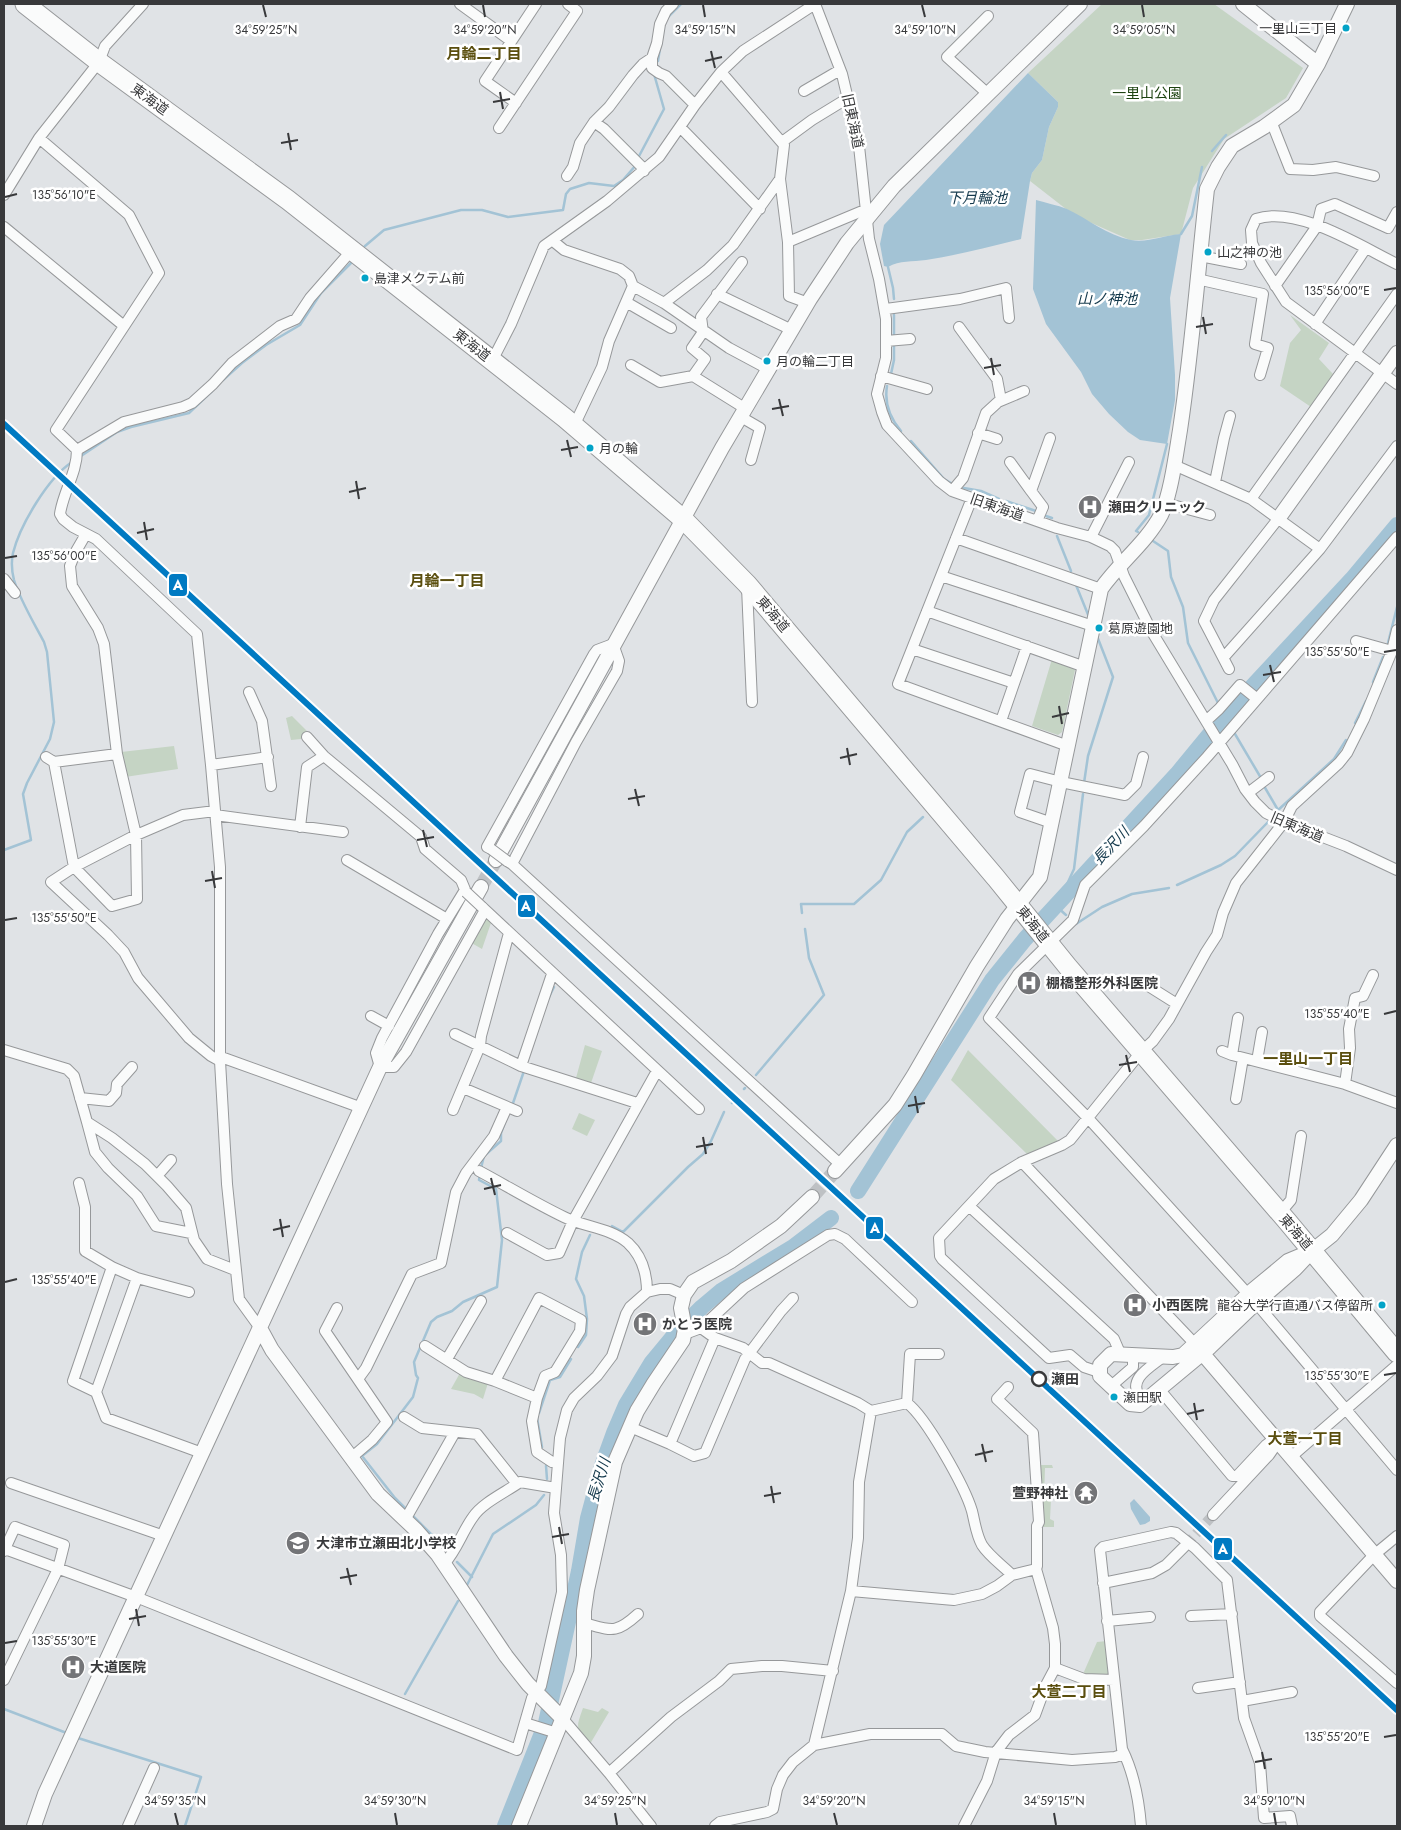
<svg xmlns="http://www.w3.org/2000/svg" width="1401" height="1830" font-family="Jost,'Noto Sans JP',sans-serif">
  <rect width="100%" height="100%" fill="#e0e3e6"/>
  <path fill="#c5d4c4" d="M1102 4H1214L1303 68 1286 98 1224 139 1193 188 1181 234 1142 240H1130L1087 221 1066 209 1030 181 1032 173 1042 160 1049 127 1058 107V102L1028 73Z
    M1290 315 1329 343 1319 359 1333 374 1314 409 1280 386 1290 343 1301 330Z
    M1052 659 1072 665 1075 670 1062 732 1058 735 1032 726Z
    M292 716 307 731 301 739 291 740 286 718Z
    M174 746 178 769 125 777 121 752Z
    M484 914 492 920 482 949 468 941Z
    M585 1045 602 1051 591 1083 576 1078Z
    M968 1050 1058 1141 1027 1154 951 1080Z
    M579 1113 595 1120 587 1136 572 1129Z
    M460 1373 488 1383 483 1399 474 1394 451 1389Z
    M1040 1465H1052L1053 1468H1045L1044 1499 1051 1500 1050 1519 1054 1521V1527H1043Z
    M1107 1641 1110 1675 1104 1678 1084 1676 1083 1674 1097 1642Z
    M583 1708 598 1712 602 1708 609 1712 590 1744C575 1728 576 1728 583 1708Z"/>
  <path fill="#a3c3d5" d="M1028 73 1058 102V107L1049 127 1042 160 1032 173 1030 181 1021 239C990 247 958 255 926 260 912 262 900 260 888 267L884 266 880 244 884 225Z
    M1036 200C1046 203 1057 205 1067 209 1088 219 1107 235 1131 240 1148 243 1164 235 1181 234L1170 298 1175 375V400L1167 444 1140 440 1128 432 1109 414 1092 394 1081 372 1046 324 1033 289Z
    M1134 1499 1150 1517V1521L1145 1524 1140 1525 1131 1509 1130 1503Z"/>
  <g fill="none" stroke-linecap="round" stroke-linejoin="round">
    <path stroke="#a3c3d5" stroke-width="2.5" d="M668 17 681 4
      M658 61 660 48
      M1212 151 1226 135
      M638 158 664 109 654 74
      M1181 234 1192 216 1202 167
      M365 246 384 230 461 210H482L508 217 563 210 566 194 570 189 589 183 614 186 623 180 636 165
      M888 267 893 288 894 299
      M894 337V315
      M891 374 894 360V346
      M223 380 242 363 266 345 300 325 321 293 351 263
      M887 386C884 404 890 418 901 431
      M911 441 944 479 951 483
      M81 456 117 432 131 427 189 413 212 391
      M964 488 981 491 999 499
      M1006 501 1036 511
      M1046 516 1052 518
      M1138 532 1136 531 1149 515 1167 444
      M1057 536 1071 571
      M1153 541 1168 551 1171 577 1183 607 1188 643 1219 705
      M1076 585 1089 617
      M1388 643 1397 607
      M1373 682 1383 657
      M1222 710 1228 720
      M1355 723 1366 701
      M1235 734 1261 778
      M1084 783 1088 756 1113 677 1097 636
      M1264 786 1278 810
      M1277 811 1334 759 1346 740
      M4 850 31 840 23 794 27 783 50 739 54 722 47 652 44 642C34 623 20 600 14 580 12 572 11 562 13 553 20 525 48 478 72 462
      M1177 885 1221 865 1235 856 1268 822
      M1058 904 1074 869 1083 794
      M1056 906 1066 915
      M802 913 801 904H854L881 880 907 832 923 817
      M1076 924 1102 907 1132 894 1169 888
      M548 999 554 987
      M756 1075 824 995 809 958 805 929
      M744 1089 745 1088
      M732 1103 733 1102
      M512 1106 524 1071
      M481 1168 484 1156 501 1141V1133L505 1122
      M612 1226 623 1232 688 1167 703 1154 711 1141 724 1112
      M578 1347 586 1335 587 1319 584 1296 576 1279 582 1252 590 1235
      M539 1413 550 1380 560 1377 571 1359
      M537 1418 542 1447
      M546 1466 547 1479
      M407 1510 395 1498 362 1456 377 1444 413 1397 418 1378 416 1375 414 1362 431 1322 437 1317 452 1311 463 1302 497 1287 502 1240 496 1189 479 1180 480 1174
      M411 1514 447 1550
      M457 1562 472 1577
      M467 1585 493 1534 536 1505 544 1495
      M405 1694 458 1601
      M4 1709 64 1732
      M78 1738 201 1777 185 1826"/>
    <path stroke="#a3c3d5" stroke-width="16" d="M858 1191 992 980 1025 939 1177 774 1223 718 1352 579 1397 525
      M505 1826 546 1723 579 1571 588 1518 602 1466 614 1433 626 1405 652 1362 676 1333 702 1307 721 1291 793 1247 831 1218"/>
    <path stroke="#bec1c4" stroke-width="10" stroke-dasharray="10 5" stroke-linecap="butt" d="M1186 1545 1213 1515"/>
    <path stroke="#bec1c4" stroke-width="14" stroke-dasharray="14 7" stroke-linecap="butt" d="M481 887 496 860
      M812 1197 835 1171"/>
    <g stroke="#96989a" stroke-width="12">
      <path id="street" d="M460 4 511 41
        M815 4 842 74 859 146 869 239 879 279 886 319V358L877 394 882 412 887 425 939 481 952 491 1057 528 1091 537 1110 546 1115 551 1124 576 1152 632 1232 764 1245 789 1255 802 1266 813 1284 822 1346 846 1397 870
        M652 58V68L659 73 666 76 695 105
        M721 72 784 145 780 179 788 242 789 296 808 303
        M804 91 840 70
        M988 94 947 57 988 16
        M516 103 485 81 536 4
        M1271 121 1290 169 1313 170 1336 167 1374 176
        M594 122 604 129 642 167 644 171
        M680 127 760 209
        M499 128 577 11 568 4
        M39 138 129 215 159 273 56 430 77 450C77 473 63 492 60 514L63 519 73 527 96 539 197 634 211 765 220 867V1061L227 1184 239 1299 260 1328
        M782 142 812 120 848 98
        M567 176 573 167 580 143 594 122 609 107 633 75 643 64 652 58 657 43 660 24 666 11 673 4
        M4 195 39 138 99 62 105 46 143 4
        M4 227 124 326
        M553 241 564 250 620 269 629 276 633 286 664 303 729 348 770 370
        M788 242 867 209
        M1200 256 1241 264
        M742 262 701 317 703 332 692 348 705 359 693 376 746 409
        M1397 264C1360 246 1297 205 1256 219L1251 230 1252 243 1261 263 1286 302 1397 384
        M1197 279 1263 294 1255 344 1268 348 1260 375
        M1275 286 1317 226 1321 209 1335 204 1388 228 1397 212
        M717 294 792 330
        M626 302 671 328
        M664 303 707 270 733 245 780 179
        M886 309 960 299 1006 288 1009 318
        M1315 324 1366 248
        M959 327 997 379 1001 400
        M886 341 910 339
        M492 361 511 324 544 246 607 201 659 157 695 105 721 72 743 51 815 4
        M631 365 660 382 693 376
        M881 376 927 389
        M741 417 760 428 751 460
        M574 426 602 367 609 341 633 286
        M978 433 997 439
        M77 450 124 422 183 407 192 403 213 384 232 363 280 326 296 319 310 298 352 250
        M1010 462 1031 491
        M1174 465 1251 499 1320 549
        M1215 482 1224 438 1230 416
        M952 491 963 478 986 413 998 402 1024 391
        M972 498 898 684 1068 746
        M1251 499 1397 294
        M1165 503 1210 515
        M1037 521 1043 507 1031 491 1050 438
        M1091 537 1129 462
        M956 538 1101 589
        M941 576 1093 626
        M4 579 15 593
        M747 587 752 702
        M927 611 1085 667
        M1356 641 1392 651
        M912 649 1014 683
        M1224 657 1320 549 1397 446
        M1229 669 1204 621 1214 600 1278 519
        M249 692 262 721 271 786
        M1001 721 1027 646
        M1206 721 1219 709 1240 685 1256 698
        M307 737 324 756 421 837 425 849 461 880 466 892
        M46 757 54 762 117 754
        M54 762 74 867 112 906 137 899 136 835 117 754 104 644 98 628 72 586 70 566 75 553 86 534
        M211 765 268 757
        M1248 793 1269 777
        M215 811 183 815 134 836 74 867 51 882 108 935 124 952 138 978 189 1038 211 1056 220 1061
        M215 815 343 832
        M1052 823 1020 812 1030 774 1061 782 1125 795 1136 784 1143 757
        M300 827 307 767 324 756
        M491 849 487 847 594 654 597 650 613 644 619 661 617 671 576 742 512 864 507 861
        M347 860 447 919
        M512 864 841 1165
        M465 890 438 934 382 1038 376 1053 380 1067H394L406 1052 485 910
        M482 907 699 1109
        M1142 982 1177 1004
        M371 1016 389 1026
        M455 1034 521 1066 637 1103
        M4 1050 67 1069 74 1076 87 1122 112 1138 145 1164 167 1186 186 1208 194 1240 207 1259 235 1270
        M1222 1051 1232 1055 1345 1084 1397 1103
        M1232 1055 1238 1018
        M221 1057 362 1108
        M1257 1061 1262 1032
        M521 1066 552 974
        M1345 1084 1350 1048 1349 1029 1355 998 1363 996 1373 975
        M463 1088 517 1111
        M80 1098 109 1101 116 1093 117 1084 132 1067
        M1236 1099 1243 1058
        M453 1110 480 1046 481 1036 509 933
        M87 1122 95 1152 108 1168 137 1196 156 1226 191 1233
        M1022 1162 1195 1344
        M479 1171C507 1186 535 1203 564 1217 584 1227 611 1228 628 1243 642 1256 647 1273 647 1292
        M157 1176 171 1160
        M79 1183 85 1207V1251L112 1267
        M969 1206 1114 1339 1120 1353
        M1280 1213 1291 1200 1301 1136
        M507 1233 547 1255 559 1253 573 1221 657 1071
        M137 1278 189 1292
        M1248 1294 1088 1118 989 1018 1018 974 1073 920 1085 885 1144 826 1207 757 1397 537
        M1256 1303 1397 1470
        M337 1308 325 1331 387 1422 372 1440 351 1458
        M701 1328 715 1338 743 1348 762 1363H769L858 1403 871 1411
        M685 1334 701 1328 744 1288 828 1235 835 1234 845 1239 912 1302
        M425 1346 466 1372 495 1381 537 1398
        M447 1359 481 1301
        M1099 1372 1084 1367 1070 1355 1049 1358 942 1259 940 1256 939 1238 994 1179 1022 1162 1062 1145 1070 1140 1141 1052 1153 1041 1169 1019 1206 952 1217 935 1223 913 1236 883 1284 822 1292 806 1339 763 1347 753 1364 719 1376 690 1392 651 1397 630
        M358 1379 366 1368 412 1274 441 1263 456 1192 466 1173 494 1136 507 1107
        M495 1381 539 1298 581 1320 580 1331 555 1372 545 1376 537 1398 532 1421 537 1452 552 1462H558
        M1110 1387 1133 1367V1354
        M1160 1390 1232 1476H1237L1266 1445 1270 1442H1278
        M96 1392 73 1381 112 1267 137 1278 96 1392 106 1418 202 1453
        M1152 1396H1139C1128 1378 1151 1367 1164 1356
        M907 1403C926 1417 965 1487 972 1511 975 1523 976 1534 982 1545 989 1556 1002 1565 1012 1575
        M907 1403 910 1354H939
        M404 1417 422 1428 477 1434 517 1484
        M630 1427 670 1444 694 1456 705 1453 745 1359 781 1311 793 1298
        M670 1444 715 1338
        M1291 1457 1397 1365
        M11 1483 164 1536
        M1213 1515 1269 1455 1278 1442
        M405 1520 455 1432
        M1397 1536 1374 1555 1320 1612V1616L1397 1683
        M4 1551 5 1549 136 1597 517 1750 532 1698 541 1686 562 1592 561 1555 554 1513 560 1438 567 1410 574 1398 597 1376 612 1356 626 1314 630 1307 647 1292 660 1289H670L684 1295
        M444 1564C457 1550 462 1532 473 1517 482 1503 506 1492 520 1482L556 1488
        M1103 1583 1152 1573 1166 1565 1186 1545
        M851 1591 954 1600 982 1594 997 1586 1012 1575 1036 1569
        M1191 1616 1232 1614
        M1107 1621 1150 1617
        M584 1623C611 1630 615 1635 638 1614
        M1055 1668 1084 1679 1114 1680
        M4 1680 58 1569 64 1545 15 1527 5 1549
        M1198 1688 1240 1682
        M1242 1701 1292 1692
        M563 1719 609 1773 651 1826
        M525 1723 557 1733
        M814 1745 851 1591 858 1538 859 1482 871 1411 907 1403
        M609 1773 671 1717 719 1681 731 1669 762 1666H782L833 1671
        M128 1826 154 1768
        M715 1826 720 1822 767 1812 773 1809 777 1789 783 1775 793 1762 814 1745 870 1734H942L956 1746 985 1752 1072 1760 1115 1757 1124 1754
        M964 1826 987 1781 996 1752 1009 1735 1035 1715 1046 1685 1055 1668V1644L1053 1628 1036 1569 1037 1566V1526L1039 1522 1033 1433 997 1399 1008 1387
        M1141 1826C1139 1801 1133 1771 1122 1749L1100 1550 1103 1547 1171 1532 1176 1533 1195 1548 1227 1580 1244 1718 1260 1763 1264 1818 1290 1816 1292 1826"/>
    </g>
    <g stroke="#96989a" stroke-width="16">
      <path id="secondary" d="M1243 4 1318 64
        M1278 519 1397 353
        M496 860 722 448 810 299 847 243 894 186 1080 4
        M835 1171 895 1105 914 1075 977 966 1007 919 1040 877 1101 589C1119 563 1146 543 1161 515 1171 494 1176 454 1180 430 1192 350 1198 270 1207 189L1218 167 1232 146 1264 127 1294 105 1318 64 1347 4
        M1312 1251 1288 1261 1253 1290 1183 1355 1173 1357 1111 1354 1100 1365V1376L1130 1404 1140 1405 1145 1401 1210 1347 1256 1303 1295 1269 1312 1251 1332 1235 1361 1200 1397 1145
        M260 1328 272 1350 378 1494 416 1530 438 1555 506 1656 528 1684 563 1719
        M1197 1347 1397 1581
        M34 1826 45 1794 380 1067 481 887
        M519 1826 581 1673 584 1656V1611L587 1590 615 1462 637 1411 654 1383 683 1340 685 1329 681 1308 684 1295 693 1282 731 1261 781 1226 812 1197"/>
    </g>
    <g stroke="#96989a" stroke-width="21">
      <path id="highway" d="M25 4 99 62 288 200 565 418 684 520 747 584 996 878 1068 967 1287 1221 1397 1353"/>
    </g>
    <use href="#street" stroke="#fafbfb" stroke-width="10"/>
    <use href="#secondary" stroke="#fafbfb" stroke-width="14"/>
    <use href="#highway" stroke="#fafbfb" stroke-width="19"/>
    <g stroke="#96989a" stroke-width="12" stroke-linecap="butt">
      <path id="street-bridge" d="M491 849 507 861
        M466 892 482 907"/>
    </g>
    <use href="#street-bridge" stroke="#fafbfb" stroke-width="10"/>
    <g stroke="#fff" stroke-width="10">
      <path id="rail-1" d="M4 424 1397 1710"/>
    </g>
    <use href="#rail-1" stroke="#007ac2" stroke-width="6"/>
  </g>
  <path fill="none" stroke="#38393b" stroke-width="2" d="M263 5 266 17M483 5 485 17M703 5 705 17M922 5 925 17M1142 5 1144 17M711 51 715 68M705 61 722 57M500 92 503 109M493 102 510 99M288 133 291 150M281 143 298 140M5 197 17 194M1384 290 1396 288M1203 317 1206 334M1196 327 1213 324M991 358 994 375M984 368 1001 365M779 399 783 416M772 409 789 406M567 440 571 457M561 450 578 447M356 481 359 499M349 492 366 488M144 522 147 540M137 533 154 529M5 558 17 556M1384 652 1396 650M1270 665 1274 682M1263 675 1281 672M1059 706 1062 724M1052 717 1069 713M847 748 850 765M840 758 857 754M635 789 639 806M628 799 645 796M423 830 427 847M417 840 434 837M212 871 215 888M205 881 222 878M5 920 17 918M1384 1014 1396 1011M1126 1055 1130 1072M1119 1065 1137 1062M915 1096 918 1113M908 1106 925 1103M703 1137 706 1154M696 1147 713 1144M491 1178 495 1195M484 1189 501 1185M280 1219 283 1237M273 1230 290 1226M5 1282 17 1279M1384 1375 1396 1373M1194 1403 1197 1420M1187 1414 1204 1410M982 1444 986 1462M975 1455 993 1451M771 1486 774 1503M764 1496 781 1493M559 1527 562 1544M552 1537 569 1534M347 1568 351 1585M340 1578 357 1575M136 1609 139 1626M129 1619 146 1616M5 1643 17 1641M1384 1737 1396 1735M1262 1752 1265 1769M1255 1762 1272 1759M175 1813 178 1825M395 1813 397 1825M615 1813 617 1825M834 1813 837 1825M1054 1813 1056 1825M1274 1813 1276 1825"/>
  <defs>
    <g id="hospital-disc" transform="scale(1.25)"><circle r="9.5" fill="#737477" stroke="#fff"/><path d="M-5-5h3v3.5h4V-5h3V5h-3V1.5h-4V5h-3Z" fill="#fff"/></g>
    <g id="temple-disc" transform="scale(1.25)"><circle r="9.5" fill="#737477" stroke="#fff"/><path d="M0-6L5-2H3V0L6.5 2.5H4V6H1.5V3h-3V6H-4V2.5H-6.5L-3 0V-2H-5Z" fill="#fff"/></g>
    <g id="school-disc" transform="scale(1.25)"><circle r="9.5" fill="#737477" stroke="#fff"/><path d="M0-5L7-2L0 1L-7-2ZM-4 1L0 2.5L4 1V4Q0 6-4 4Z" fill="#fff"/></g>
  </defs>
  <g fill-rule="evenodd">
    <use href="#hospital-disc" x="1090" y="507"/>
    <use href="#hospital-disc" x="1029" y="983"/>
    <use href="#hospital-disc" x="1135" y="1305"/>
    <use href="#hospital-disc" x="645" y="1324"/>
    <use href="#temple-disc" x="1086" y="1493"/>
    <use href="#school-disc" x="298" y="1543"/>
    <use href="#hospital-disc" x="73" y="1667"/>
  </g>
  <g fill="#03a3c7" stroke="#fff" stroke-width="2">
    <circle cx="1346" cy="28" r="4.5"/>
    <circle cx="1208" cy="252" r="4.5"/>
    <circle cx="365" cy="278" r="4.5"/>
    <circle cx="767" cy="361" r="4.5"/>
    <circle cx="590" cy="448" r="4.5"/>
    <circle cx="1099" cy="628" r="4.5"/>
    <circle cx="1382" cy="1305" r="4.5"/>
    <circle cx="1114" cy="1397" r="4.5"/>
  </g>
  <circle fill="#fff" stroke="#38393b" stroke-width="2.5" cx="1039" cy="1379" r="7"/>
  <g text-anchor="middle" stroke-width="5" stroke-linejoin="round" paint-order="stroke">
    <g font-size="13" fill="#38393b" stroke="#fff" text-anchor="start">
      <text x="1337" y="33" text-anchor="end">一里山三丁目</text>
      <text x="1217" y="257">山之神の池</text>
      <text x="374" y="283">島津メクテム前</text>
      <text x="776" y="366">月の輪二丁目</text>
      <text x="599" y="453">月の輪</text>
      <text x="1108" y="633">葛原遊園地</text>
      <text x="1373" y="1310" text-anchor="end">龍谷大学行直通バス停留所</text>
      <text x="1123" y="1402">瀬田駅</text>
    </g>
    <g font-size="14" fill="#1d4310" stroke="#fff">
      <text x="1147" y="98">一里山公園</text>
    </g>
    <g font-size="14" fill="#38393b" stroke="#fff">
      <text transform="translate(150 99) rotate(36)" y="5">東海道</text>
      <text transform="translate(853 121) rotate(78)" y="5">旧東海道</text>
      <text transform="translate(472 345) rotate(38)" y="5">東海道</text>
      <text transform="translate(997 507) rotate(19)" y="5">旧東海道</text>
      <text transform="translate(773 614) rotate(50)" y="5">東海道</text>
      <text transform="translate(1297 827) rotate(23)" y="5">旧東海道</text>
      <text transform="translate(1033 924) rotate(51)" y="5">東海道</text>
      <text transform="translate(1296 1232) rotate(49)" y="5">東海道</text>
    </g>
    <g font-size="14" font-weight="bold" fill="#38393b" stroke="#fff" text-anchor="start">
      <text x="1108" y="512">瀬田クリニック</text>
      <text x="1046" y="988">棚橋整形外科医院</text>
      <text x="1152" y="1310">小西医院</text>
      <text x="662" y="1329">かとう医院</text>
      <text x="1068" y="1498" text-anchor="end">萱野神社</text>
      <text x="316" y="1548">大津市立瀬田北小学校</text>
      <text x="90" y="1672">大道医院</text>
    </g>
    <g font-size="14" font-weight="bold" fill="#38393b" stroke="#fff" text-anchor="start">
      <text x="1051" y="1384">瀬田</text>
    </g>
    <g font-size="15" font-weight="bold" fill="#5a4e0e" stroke="#fff">
      <text x="484" y="59">月輪二丁目</text>
      <text x="447" y="586">月輪一丁目</text>
      <text x="1308" y="1064">一里山一丁目</text>
      <text x="1305" y="1444">大萱一丁目</text>
      <text x="1069" y="1697">大萱二丁目</text>
    </g>
    <g font-size="15" font-style="italic" fill="#14394c" stroke="#fff">
      <text x="977" y="203">下月輪池</text>
      <text x="1107" y="304">山ノ神池</text>
      <text transform="translate(1111 846) rotate(-47)" y="5">長沢川</text>
      <text transform="translate(599 1480) rotate(-73)" y="5">長沢川</text>
    </g>
  </g>
  <g font-size="12" text-anchor="middle" fill="#38393b" stroke="#fff" stroke-width="5" stroke-linejoin="round" paint-order="stroke">
    <text x="266" y="34">34°59'25"N</text>
    <text x="485" y="34">34°59'20"N</text>
    <text x="705" y="34">34°59'15"N</text>
    <text x="925" y="34">34°59'10"N</text>
    <text x="1144" y="34">34°59'05"N</text>
    <text x="64" y="199">135°56'10"E</text>
    <text x="1337" y="295">135°56'00"E</text>
    <text x="64" y="560">135°56'00"E</text>
    <text x="1337" y="656">135°55'50"E</text>
    <text x="64" y="922">135°55'50"E</text>
    <text x="1337" y="1018">135°55'40"E</text>
    <text x="64" y="1284">135°55'40"E</text>
    <text x="1337" y="1380">135°55'30"E</text>
    <text x="64" y="1645">135°55'30"E</text>
    <text x="1337" y="1741">135°55'20"E</text>
    <text x="175" y="1805">34°59'35"N</text>
    <text x="395" y="1805">34°59'30"N</text>
    <text x="615" y="1805">34°59'25"N</text>
    <text x="834" y="1805">34°59'20"N</text>
    <text x="1054" y="1805">34°59'15"N</text>
    <text x="1274" y="1805">34°59'10"N</text>
  </g>
  <g stroke="#fff" stroke-width="2">
    <rect x="168" y="573" width="20" height="24" rx="5" fill="#007ac2"/>
    <rect x="517" y="894" width="19" height="24" rx="5" fill="#007ac2"/>
    <rect x="865" y="1216" width="19" height="24" rx="5" fill="#007ac2"/>
    <rect x="1213" y="1537" width="20" height="24" rx="5" fill="#007ac2"/>
  </g>
  <g font-size="14" text-anchor="middle" font-weight="bold" fill="#fff">
    <text x="178" y="590">A</text>
    <text x="526" y="911">A</text>
    <text x="875" y="1233">A</text>
    <text x="1223" y="1554">A</text>
  </g>
  <rect width="1401" height="1830" fill="none" stroke="#38393b" stroke-width="10"/>
</svg>
